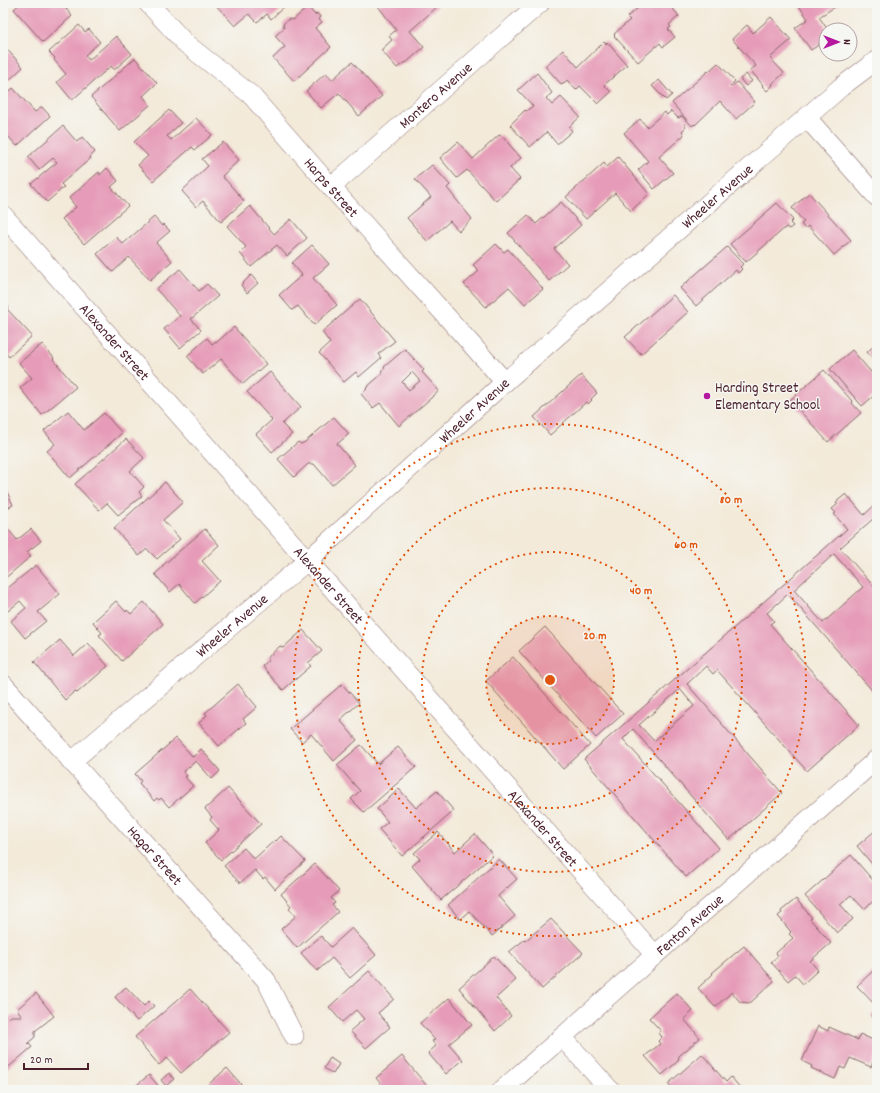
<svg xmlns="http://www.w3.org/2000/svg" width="880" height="1093" font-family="Dekko,sans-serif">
  <rect width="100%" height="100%" fill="#f6f6f2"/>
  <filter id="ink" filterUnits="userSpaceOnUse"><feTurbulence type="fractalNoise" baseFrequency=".025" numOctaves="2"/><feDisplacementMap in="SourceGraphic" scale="8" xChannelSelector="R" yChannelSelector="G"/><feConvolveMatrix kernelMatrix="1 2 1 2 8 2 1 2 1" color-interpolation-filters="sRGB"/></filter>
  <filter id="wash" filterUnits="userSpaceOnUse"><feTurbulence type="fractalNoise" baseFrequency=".012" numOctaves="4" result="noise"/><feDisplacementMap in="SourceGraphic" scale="16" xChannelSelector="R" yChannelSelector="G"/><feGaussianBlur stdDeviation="0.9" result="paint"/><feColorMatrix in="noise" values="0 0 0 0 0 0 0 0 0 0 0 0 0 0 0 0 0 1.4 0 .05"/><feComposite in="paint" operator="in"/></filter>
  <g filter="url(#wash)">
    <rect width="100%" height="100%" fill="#f3ead9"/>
    <g id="blocks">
      <path fill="#e69cb8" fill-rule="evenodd" d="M21 3H73L66 9 72 16 43 42 14 9Z
        M214 3H288L271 19 267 14 257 22 249 14 235 26Z
        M382 3H433L437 7 410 31 424 47 406 63 405 62 397 68 381 50 392 40 389 36 396 30 378 6Z
        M634 3H668L679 16 669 25 671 27 668 29 675 37 663 47 660 43 638 62 614 36 615 35 614 34 630 20 627 17 638 8Z
        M797 3H841L819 17 828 30H826V40L811 50 795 28 808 19Z
        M308 7 315 15 317 13 320 17 318 19 322 22 315 28 331 47 294 81 273 58 285 47 275 36 284 28 283 24 289 19 293 20Z
        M771 17 791 40 770 58 784 73 772 84 773 85 767 91 762 86 763 85 750 70 756 66 732 39 747 25 753 33Z
        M79 25 85 32 89 29 100 42 85 55 89 60 116 36 132 54 114 70 111 66 72 100 57 82 66 74 54 60 55 58 49 52Z
        M604 42 606 44 607 42 627 65 604 85 611 92 598 104 580 86 576 90 567 80 562 85 545 66 563 50 578 67Z
        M3 45 23 67 3 86Z
        M135 58 157 83 143 96 150 105 120 131 91 97Z
        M352 62 382 96 359 116 339 93 321 108 306 91 326 73 332 80Z
        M718 63 735 81 730 86 731 87 737 82 755 102 736 119 720 101 695 125 694 124 692 126 672 103 708 71V72Z
        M537 73 552 93 546 98 552 105 561 97 580 117 569 127 572 131 557 144 547 132 530 147 510 125 525 110 526 111 533 106 518 90Z
        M746 74 752 81 746 86 740 79Z
        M659 80 672 95 666 100 652 86Z
        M13 88 35 112 42 107 50 116 17 146 7 135 3 138V97Z
        M169 110 181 123 167 136 171 140 196 118 212 135 195 150 192 147 153 181 138 165 148 156 134 142Z
        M671 111 678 118 682 116 687 122 684 125 686 127 682 131 684 135 659 157 673 173 654 189 638 170 648 161 624 133 640 119 647 127 665 112 667 115Z
        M63 126 77 142 82 137 95 152 90 157 91 158 61 184 64 187 47 202 31 184 57 162 53 158 39 170 28 157Z
        M499 135V136L501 135 521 158 510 168 520 179 496 201 467 170 457 178 440 158 458 142 473 159Z
        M223 142 239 160 222 176 224 179H225L244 201 221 222 203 201 196 207 182 191 208 166 202 159Z
        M618 157 649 194 631 211 615 193 586 219 566 197 604 163 607 167Z
        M432 165 450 185 447 188 472 219 459 231 450 221 427 241 407 218 431 197 415 179Z
        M107 168 118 181 111 187 128 206 84 244 62 219 76 207 69 198 99 172 100 175Z
        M809 193 851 240 834 255 808 226 805 229 801 224 804 222 792 208Z
        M561 202 581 225 554 249 568 264 549 281 508 233 528 215 536 224Z
        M777 203 793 220 790 223 793 226 789 229 786 227 746 262 730 244Z
        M250 206 274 234 291 219 307 238 287 256 277 245 251 267 240 253 246 247 227 226Z
        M154 217 162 226 163 224 170 231 156 243 172 261 150 280 129 257 113 272 97 254 116 237 123 244Z
        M496 244 504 252 508 249 543 289 525 304 509 287 486 307 464 284 479 271 473 265Z
        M312 245 329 264 313 278 325 292H326L337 305 314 325 298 306 292 310 279 295 302 275 292 263Z
        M727 247 743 264 740 267 742 269 738 273 736 270 696 306 680 288Z
        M180 269 199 291 207 284 218 296 191 319 201 330 180 348 164 329 180 316 156 289Z
        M251 275 258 283 247 293 241 285Z
        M673 295 688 312 641 354 625 337Z
        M360 299 395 341 378 354 381 358 359 377 356 372 344 382 319 353 330 343 322 332Z
        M3 300 9 307 7 309 32 336 9 357 3 350Z
        M234 327 266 364 243 384 221 359 203 374 187 356 207 338 212 344 216 341 217 342Z
        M877 343V364L867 352Z
        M42 344 54 358 53 359 76 387 42 415 20 388 32 378 19 363Z
        M405 349 424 370 422 372 439 391 399 426 380 403 373 408 361 394 367 389 366 388 383 373 381 371 385 368 384 367ZM412 372 420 381 409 390 402 382Z
        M852 350 877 379V393L862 406 830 369Z
        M824 370 853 402 852 403 861 413 828 442 790 400Z
        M270 372 301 407 282 424 292 434 272 452 256 434 272 420 247 392Z
        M581 375 597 393 591 399 592 400 588 404 586 402 550 435 534 417Z
        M68 411 84 430 104 413 122 433 70 478 47 451 55 444 44 431Z
        M334 417 349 434 337 444 355 465 332 485 314 464H308L294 477 278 459 298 442 301 444 305 442Z
        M126 439 144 458 130 471 144 487 139 492 142 496 118 515 107 503 99 510 75 484Z
        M165 482 183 502 163 520 180 539 157 559 147 549 139 556 114 528Z
        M3 483 13 505 3 510Z
        M846 494 864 515 877 503V522L874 518 840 548 877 590V696L788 594 767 613 774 621 770 624 859 725 807 771 717 670 713 674 706 666 687 684 782 793 729 840 633 729 623 739 719 848 686 877 584 759 847 529 834 514 836 513 832 509 838 504 836 502ZM834 554 863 587 823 623 794 590ZM680 689 694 706 654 741 639 725Z
        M3 523 17 540 31 529 41 541 27 552 31 556 3 580Z
        M205 529 219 545 202 561 220 581 195 603 179 584 170 592 155 574 163 567 162 566Z
        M36 565 60 594 38 612 46 621 25 638 11 621 26 608 20 601 8 611 3 606V592Z
        M116 601 126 612 127 610 131 614 144 602 163 624 122 661 99 635 102 633 93 622Z
        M545 627 623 714 596 738 519 651Z
        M303 630 322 651 308 663 311 666 283 690 262 666 269 660 267 658 280 646 283 648Z
        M60 640 74 656 88 643 108 666 77 693 75 691 65 700 34 662Z
        M513 657 590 745 563 769 486 681Z
        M238 684 257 707 243 719 246 723 219 746 199 723 207 715 205 713Z
        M342 684 359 703 340 720 357 740 334 761 311 734 302 742 290 729Z
        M176 738 193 757 201 749 220 771 212 779 196 761 183 772 187 776 185 777 193 786 169 807 161 798 159 800 157 798 154 801 139 783 141 781 135 774Z
        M361 745 378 764 398 747 416 767 364 812 351 799 360 791 337 765Z
        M228 788 261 824 221 860 205 843 219 830 210 820 212 817 205 809Z
        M399 789 416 808 437 791 454 811 402 856 379 829 388 822 377 809Z
        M877 829V870L857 846Z
        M438 832 455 852 475 834 493 855 441 900 412 866 420 859 414 853Z
        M281 836 305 861 275 889 265 877 263 879 255 870 240 883 224 866 244 848 254 859 275 840 276 841Z
        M851 855 877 885V898L864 909 851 895 840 904 853 919 837 933 805 896Z
        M499 859 517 879 498 896 515 916 492 936 469 911 460 919 448 905Z
        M315 864 339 891 331 898 335 903 332 905 338 912 297 948 281 929 296 916 289 908 291 906 281 894Z
        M796 899 812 918 810 919 831 943 810 961 818 970 803 984 795 975 788 981 771 962 778 956 776 953 793 938 789 934 791 932 778 916 782 913 781 911Z
        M551 919 583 953 542 989 509 952 524 940 525 941Z
        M352 928 376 955 350 978 332 958 317 971 301 953 321 936 331 947Z
        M744 946 774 981 750 1003 740 1002 732 992 715 1007 698 988 713 974 712 973Z
        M494 956 516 980 496 998 511 1016 495 1031 459 988Z
        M877 967V1007L857 986Z
        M369 971 394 999 378 1013 390 1027 366 1048 350 1031 364 1019 356 1010 342 1022 329 1007Z
        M126 987 144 1006 149 1001 154 1006 137 1021 115 997Z
        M190 989 229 1032 181 1073 167 1058 159 1065 135 1037Z
        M36 993 54 1016 35 1031V1037L28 1043 32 1047 3 1072V1020L5 1022 11 1016H22L17 1009Z
        M677 993 693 1011 684 1019 700 1038 679 1056 678 1061 662 1075 645 1056 660 1044 658 1041 662 1037 659 1033 661 1031 649 1018Z
        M449 998 472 1025 449 1044 463 1060 446 1074 428 1053 436 1046 432 1041 435 1040 420 1023Z
        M877 1008V1022L871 1015Z
        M818 1026 828 1031 829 1027 858 1040 860 1034 877 1042V1053L871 1067 850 1058 845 1069 840 1067 835 1079 811 1068 812 1066 802 1061Z
        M702 1054 726 1082 731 1077 742 1090H673L668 1084Z
        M402 1056 427 1086 422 1090H381L382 1089 379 1086 381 1084 376 1078Z
        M330 1058 339 1064 333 1074 324 1068Z
        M227 1068 246 1090H202Z
        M169 1073 174 1079 166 1086 161 1080Z
        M149 1075 162 1090H134L133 1088Z"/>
    </g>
  </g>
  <g filter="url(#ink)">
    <use href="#blocks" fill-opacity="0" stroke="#856668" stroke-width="1"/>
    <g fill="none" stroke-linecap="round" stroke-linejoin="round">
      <g stroke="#856668" stroke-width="20">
        <g id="minor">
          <path id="s1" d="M148 3 185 43 251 95 331 187 505 382"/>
          <path d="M807 118 877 197"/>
          <path id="s2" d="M331 187 540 3"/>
          <path id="s3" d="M3 215 655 955"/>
          <path id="s4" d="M3 684 266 980 294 1036"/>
          <path id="s5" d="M71 762 307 561 505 382 841 87 877 60"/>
          <path d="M562 1037 610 1090"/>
          <path id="s6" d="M502 1090 877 759"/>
        </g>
      </g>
      <use href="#minor" stroke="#fff" stroke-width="19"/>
    </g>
  </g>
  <circle cx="550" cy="680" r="64" fill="#e0560e" fill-opacity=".12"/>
  <g fill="none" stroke="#e0560e" stroke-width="2" stroke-dasharray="2 4">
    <circle cx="550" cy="680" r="64"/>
    <circle cx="550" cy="680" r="128"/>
    <circle cx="550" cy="680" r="192"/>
    <circle cx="550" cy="680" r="256"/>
  </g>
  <circle fill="#b5179e" stroke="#f6f6f2" stroke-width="1.5" cx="707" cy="396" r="4"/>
  <g text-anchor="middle" stroke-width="3" stroke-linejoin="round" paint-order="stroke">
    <g font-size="15" fill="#4a1f2b" stroke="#f6f6f2">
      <text dy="5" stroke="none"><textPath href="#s2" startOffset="139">Montero Avenue</textPath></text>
      <text dy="5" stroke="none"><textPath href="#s1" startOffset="261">Harps Street</textPath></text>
      <text dy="5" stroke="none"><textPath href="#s5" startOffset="859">Wheeler Avenue</textPath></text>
      <text dy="5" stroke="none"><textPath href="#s3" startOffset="169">Alexander Street</textPath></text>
      <text dy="5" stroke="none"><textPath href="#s5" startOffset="535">Wheeler Avenue</textPath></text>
      <text dy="5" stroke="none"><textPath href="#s3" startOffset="493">Alexander Street</textPath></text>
      <text dy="5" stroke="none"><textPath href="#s5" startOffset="211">Wheeler Avenue</textPath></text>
      <text dy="5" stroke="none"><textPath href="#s3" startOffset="817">Alexander Street</textPath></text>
      <text dy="5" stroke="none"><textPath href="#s4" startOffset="229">Hagar Street</textPath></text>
      <text dy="5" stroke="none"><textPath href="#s6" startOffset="250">Fenton Avenue</textPath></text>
    </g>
    <g font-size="15" fill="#4a1f2b" stroke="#f6f6f2" text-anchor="start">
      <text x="715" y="392">Harding Street<tspan x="715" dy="17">Elementary School</tspan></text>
    </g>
  </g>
  <circle cx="550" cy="680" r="6" fill="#e0560e" stroke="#f6f6f2" stroke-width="2"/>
  <g font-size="12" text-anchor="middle" font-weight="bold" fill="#e0560e" stroke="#f6f6f2" stroke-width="3" stroke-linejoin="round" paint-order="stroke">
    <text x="731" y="503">80 m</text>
    <text x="686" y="548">60 m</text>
    <text x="641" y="594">40 m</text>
    <text x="595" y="639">20 m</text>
  </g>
  <rect width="880" height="1093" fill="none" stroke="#f6f6f2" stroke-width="16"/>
  <g transform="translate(838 42) rotate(90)"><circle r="19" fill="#f6f6f2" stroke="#b1a0a2"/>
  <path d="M0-3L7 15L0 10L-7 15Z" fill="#b5179e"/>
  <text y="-6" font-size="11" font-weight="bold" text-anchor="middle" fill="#4a1f2b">N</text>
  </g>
  <path d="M24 1063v6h64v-6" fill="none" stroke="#4a1f2b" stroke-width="2"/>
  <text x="30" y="1063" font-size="12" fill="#4a1f2b" stroke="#f6f6f2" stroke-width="3" paint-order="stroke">20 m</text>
</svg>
